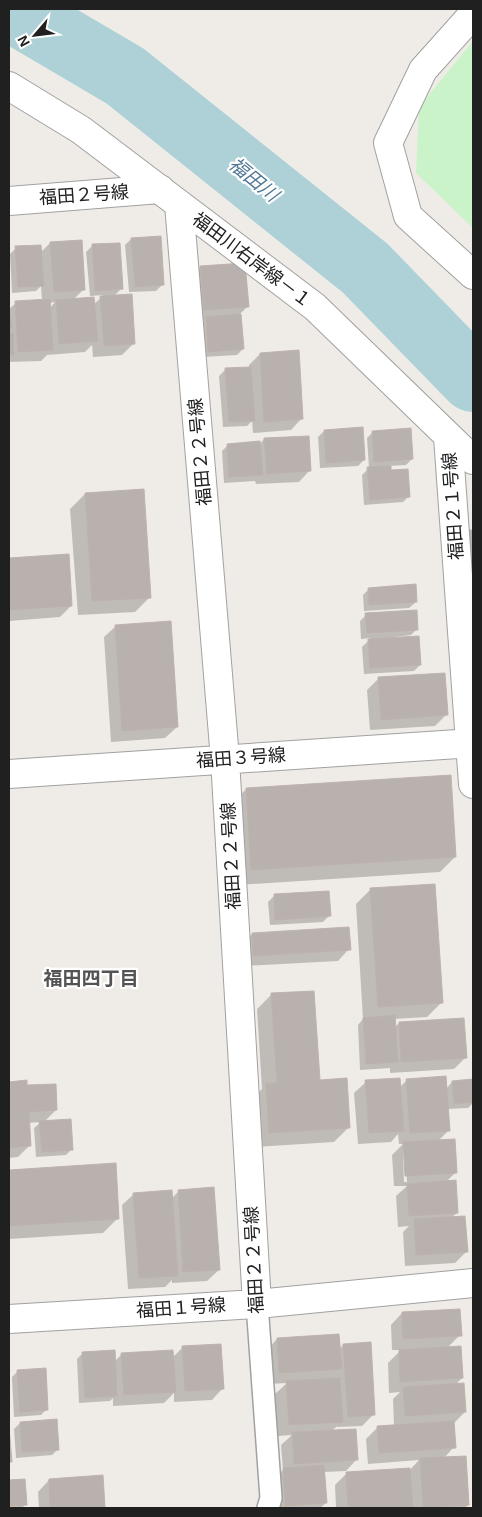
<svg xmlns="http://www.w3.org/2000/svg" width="482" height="1517" font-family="Arial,'Noto Sans JP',sans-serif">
  <rect width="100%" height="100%" fill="#efece7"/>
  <path fill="#caf3ca" d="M473 41V228L416 173 419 107Z"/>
  <path fill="#0003" fill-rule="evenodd" d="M131 239 162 285 156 291 129 292 125 245Z
    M50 243 83 290 73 300 93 305 104 295 90 296 86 252 92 246 122 288 113 297 134 343 122 355 93 357 92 345 85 352 47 355 41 361 9 362V307V309L16 303 42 301 41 286 36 291 12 293 10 254 16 248 40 253ZM55 302 49 309V303Z
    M201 267 247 307 240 314 243 349 237 355 202 357 200 324 204 320 193 321 189 278Z
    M260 354 302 418 291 430 253 433 252 421 247 426 223 427 219 376 225 370 249 368V365Z
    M324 431 364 460 358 466 320 468 318 437Z
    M373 432 412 459 406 465 389 466 390 471 409 496 403 502 364 505 362 475 369 468 367 438Z
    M264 439 310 470 299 482 256 484 255 481 224 483 222 451 228 445H259Z
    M85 494 150 597 135 612 78 615 70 509Z
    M473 531V586H462L459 543 470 532Z
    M68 555 71 606 60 617 9 621V559Z
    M369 589 416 602 409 608 364 611 363 595Z
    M366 615 417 629 411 635 395 637V639L420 665 414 671 364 674 362 647 371 638 361 639 360 621Z
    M116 626 177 727 165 738 111 742 104 637Z
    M378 679 446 715 435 726 370 730 367 690Z
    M246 789 455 857 440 872 237 885 232 804Z
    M370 890 442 1002 427 1017 394 1019V1028L399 1023 466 1057 454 1069 390 1073V1068L360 1070 358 1025 363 1019 356 904Z
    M274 896 329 916 323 922 270 925 268 902Z
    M252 934 349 949 338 961 242 966 241 946Z
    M272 994 319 1081 349 1127 334 1142 255 1147 252 1099 262 1089 257 1009Z
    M407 1080 446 1089 452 1082 473 1081V1103L468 1108 447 1109 449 1130 438 1141 456 1172 446 1182 457 1213 451 1218 467 1251 455 1263 405 1266 403 1232 409 1226 398 1227 396 1196 407 1186H394L392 1155 403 1144H399L398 1134 391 1142 358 1144 354 1093 366 1082 400 1087ZM403 1152H405L407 1182H404Z
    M26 1082 25 1087 56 1110 44 1122 72 1149 66 1155 36 1157 34 1128 41 1122 28 1123 30 1145 18 1157 9 1158V1083Z
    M114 1165 118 1218 103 1233 9 1239V1171Z
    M213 1189 219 1270 207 1281 172 1283V1280L165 1287 128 1289 122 1205 134 1194 171 1199 178 1192Z
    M402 1313 460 1335 447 1348 462 1378 455 1385 465 1412 453 1424 454 1447 444 1458 468 1505 465 1508H336L335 1485 346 1474 409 1471 419 1460 368 1464 366 1439 378 1427 394 1426 393 1399 400 1392 389 1393 388 1363 401 1350H392L391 1325Z
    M277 1339 339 1350 343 1345 374 1414 362 1426 337 1427V1426L332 1431 357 1459 346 1471 324 1472 326 1503 320 1508H274L272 1481 283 1470 281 1445 292 1435 278 1436 275 1394 287 1383 268 1384 266 1351Z
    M183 1347 223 1388 212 1400 174 1402V1393L164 1403 113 1406V1398L110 1401 79 1403 77 1359 83 1353 114 1362 122 1354 173 1357Z
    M18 1371 47 1409 41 1415 14 1417 12 1377Z
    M20 1423 58 1449 52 1455 16 1458 14 1429Z
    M102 1477 104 1508H39L38 1492 49 1480Z
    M24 1480 26 1504 22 1508H9V1481Z"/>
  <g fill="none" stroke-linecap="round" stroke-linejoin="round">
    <path stroke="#add1d7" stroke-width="66" d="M11 9 125 76 365 268 473 379"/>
  </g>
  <path fill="#b8b1ad" stroke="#bfb3ab" d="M161 236 164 285 135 287 131 238Z
    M82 240 85 290 54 292 50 242Z
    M120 243 123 289 95 291 92 244Z
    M41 245 44 286 18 287 15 246Z
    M245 263 249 307 204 310 200 266Z
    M132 294 135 344 104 346 100 296Z
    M94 297 98 341 59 344 56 300Z
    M50 299 53 350 18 352 15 301Z
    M9 305 12 328H9Z
    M241 314 244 349 208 352 206 317Z
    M9 333H13L14 355H9Z
    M299 350 303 419 264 422 260 353Z
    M251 367 255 421 229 422 225 368Z
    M363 427 365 460 326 463 324 430Z
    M411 428 413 459 374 462 372 431Z
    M309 436 311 471 267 474 264 438Z
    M260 441 263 475 229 477 227 444Z
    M391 466V470L408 469 410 497 370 500 367 467Z
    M144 489 151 598 92 601 85 493Z
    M469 530H473V576Z
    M69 554 72 606 9 610V558Z
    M416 584 417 602 369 605 368 588Z
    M417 610 418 630 367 633 365 613Z
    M171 621 178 727 122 731 115 625Z
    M419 636 421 665 370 668 368 639Z
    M445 673 448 715 381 720 378 677Z
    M451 775 456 857 251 870 246 788Z
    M435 884 443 1003 378 1007 370 888Z
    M329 891 331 916 275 920 274 894Z
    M349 927 351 950 253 956 252 933Z
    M314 991 320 1080 347 1078 350 1128 269 1133 266 1083H277L271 993Z
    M395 1015 398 1062 366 1064 363 1018Z
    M464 1018 467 1058 401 1062 399 1022Z
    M446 1076 450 1131 410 1133 406 1079Z
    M400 1078 404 1131 369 1133 365 1080Z
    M473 1079V1102L454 1104 452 1081Z
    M27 1080V1085L56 1084 57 1110 29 1112 31 1146 9 1148V1082Z
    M71 1119 73 1150 42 1152 39 1121Z
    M455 1139 457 1173 405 1176 403 1142Z
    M116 1163 119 1219 9 1226V1170Z
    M456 1180 458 1213 409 1216 407 1184Z
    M214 1187 220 1270 183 1272 178 1190Z
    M172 1190 178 1276 139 1278 133 1193Z
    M465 1216 468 1252 416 1255 414 1219Z
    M460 1309 462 1336 403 1339 402 1312Z
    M339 1334 342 1369 279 1373 277 1338Z
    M371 1342 375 1415 348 1417 343 1344Z
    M221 1344 224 1389 185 1391 182 1346Z
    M461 1346 463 1378 400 1382 399 1350Z
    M115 1350 117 1396 85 1398 82 1352Z
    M173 1350 176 1392 124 1395 121 1353Z
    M46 1368 48 1410 20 1412 17 1370Z
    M340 1378 343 1422 289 1425 286 1381Z
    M464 1383 466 1412 405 1416 403 1387Z
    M57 1419 59 1450 22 1452 20 1422Z
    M454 1421 456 1448 379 1453 377 1426Z
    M9 1427 12 1462H9Z
    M356 1429 358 1460 294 1464 292 1432Z
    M466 1456 469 1505 423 1508 420 1458Z
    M324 1465 327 1503 285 1506 283 1468Z
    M410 1468 413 1508H348L346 1472Z
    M103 1475 105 1508H50L49 1479Z
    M25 1479 27 1505 9 1506V1480Z"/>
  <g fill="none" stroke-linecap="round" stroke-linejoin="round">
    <g stroke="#a1a1a1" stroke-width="24">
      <path id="lane" d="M257 1304 271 1498 268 1508"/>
    </g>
    <g stroke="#a1a1a1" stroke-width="30">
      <path id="street" d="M473 14 423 70 388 143 408 216 473 275
        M9 86 81 130 315 307 473 460
        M9 201 160 189
        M179 204 225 759 257 1304
        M448 437 473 784
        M9 774 473 743
        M9 1319 257 1304 473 1283"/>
    </g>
    <use href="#lane" stroke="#fff" stroke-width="21"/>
    <use href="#street" stroke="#fff" stroke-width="28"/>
  </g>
  <g text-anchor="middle" stroke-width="4.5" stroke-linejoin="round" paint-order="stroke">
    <g font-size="18" fill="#202020" stroke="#fff">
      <text transform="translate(84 195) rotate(-4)" y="6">福田２号線</text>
      <text transform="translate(252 260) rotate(37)" y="6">福田川右岸線－１</text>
      <text transform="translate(200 452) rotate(-95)" y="6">福田２２号線</text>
      <text transform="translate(453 506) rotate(-94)" y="6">福田２１号線</text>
      <text transform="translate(241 758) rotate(-4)" y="6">福田３号線</text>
      <text transform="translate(231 856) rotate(-93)" y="6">福田２２号線</text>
      <text transform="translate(254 1260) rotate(-93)" y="6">福田２２号線</text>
      <text transform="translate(181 1308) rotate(-4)" y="6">福田１号線</text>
    </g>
    <g font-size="19" font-style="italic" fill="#507896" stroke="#fff">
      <text transform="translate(254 179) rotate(39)" y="7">福田川</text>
    </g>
    <g font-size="19" font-weight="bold" fill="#535353" stroke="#fff">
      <text x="91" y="985">福田四丁目</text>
    </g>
  </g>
  <rect width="482" height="1517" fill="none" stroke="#202020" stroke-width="20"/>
  <g transform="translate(35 35) rotate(242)" stroke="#ffffff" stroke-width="4" paint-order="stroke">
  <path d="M0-4L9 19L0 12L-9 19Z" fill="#202020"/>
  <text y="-8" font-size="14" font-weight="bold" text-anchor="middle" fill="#202020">N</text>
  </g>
</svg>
